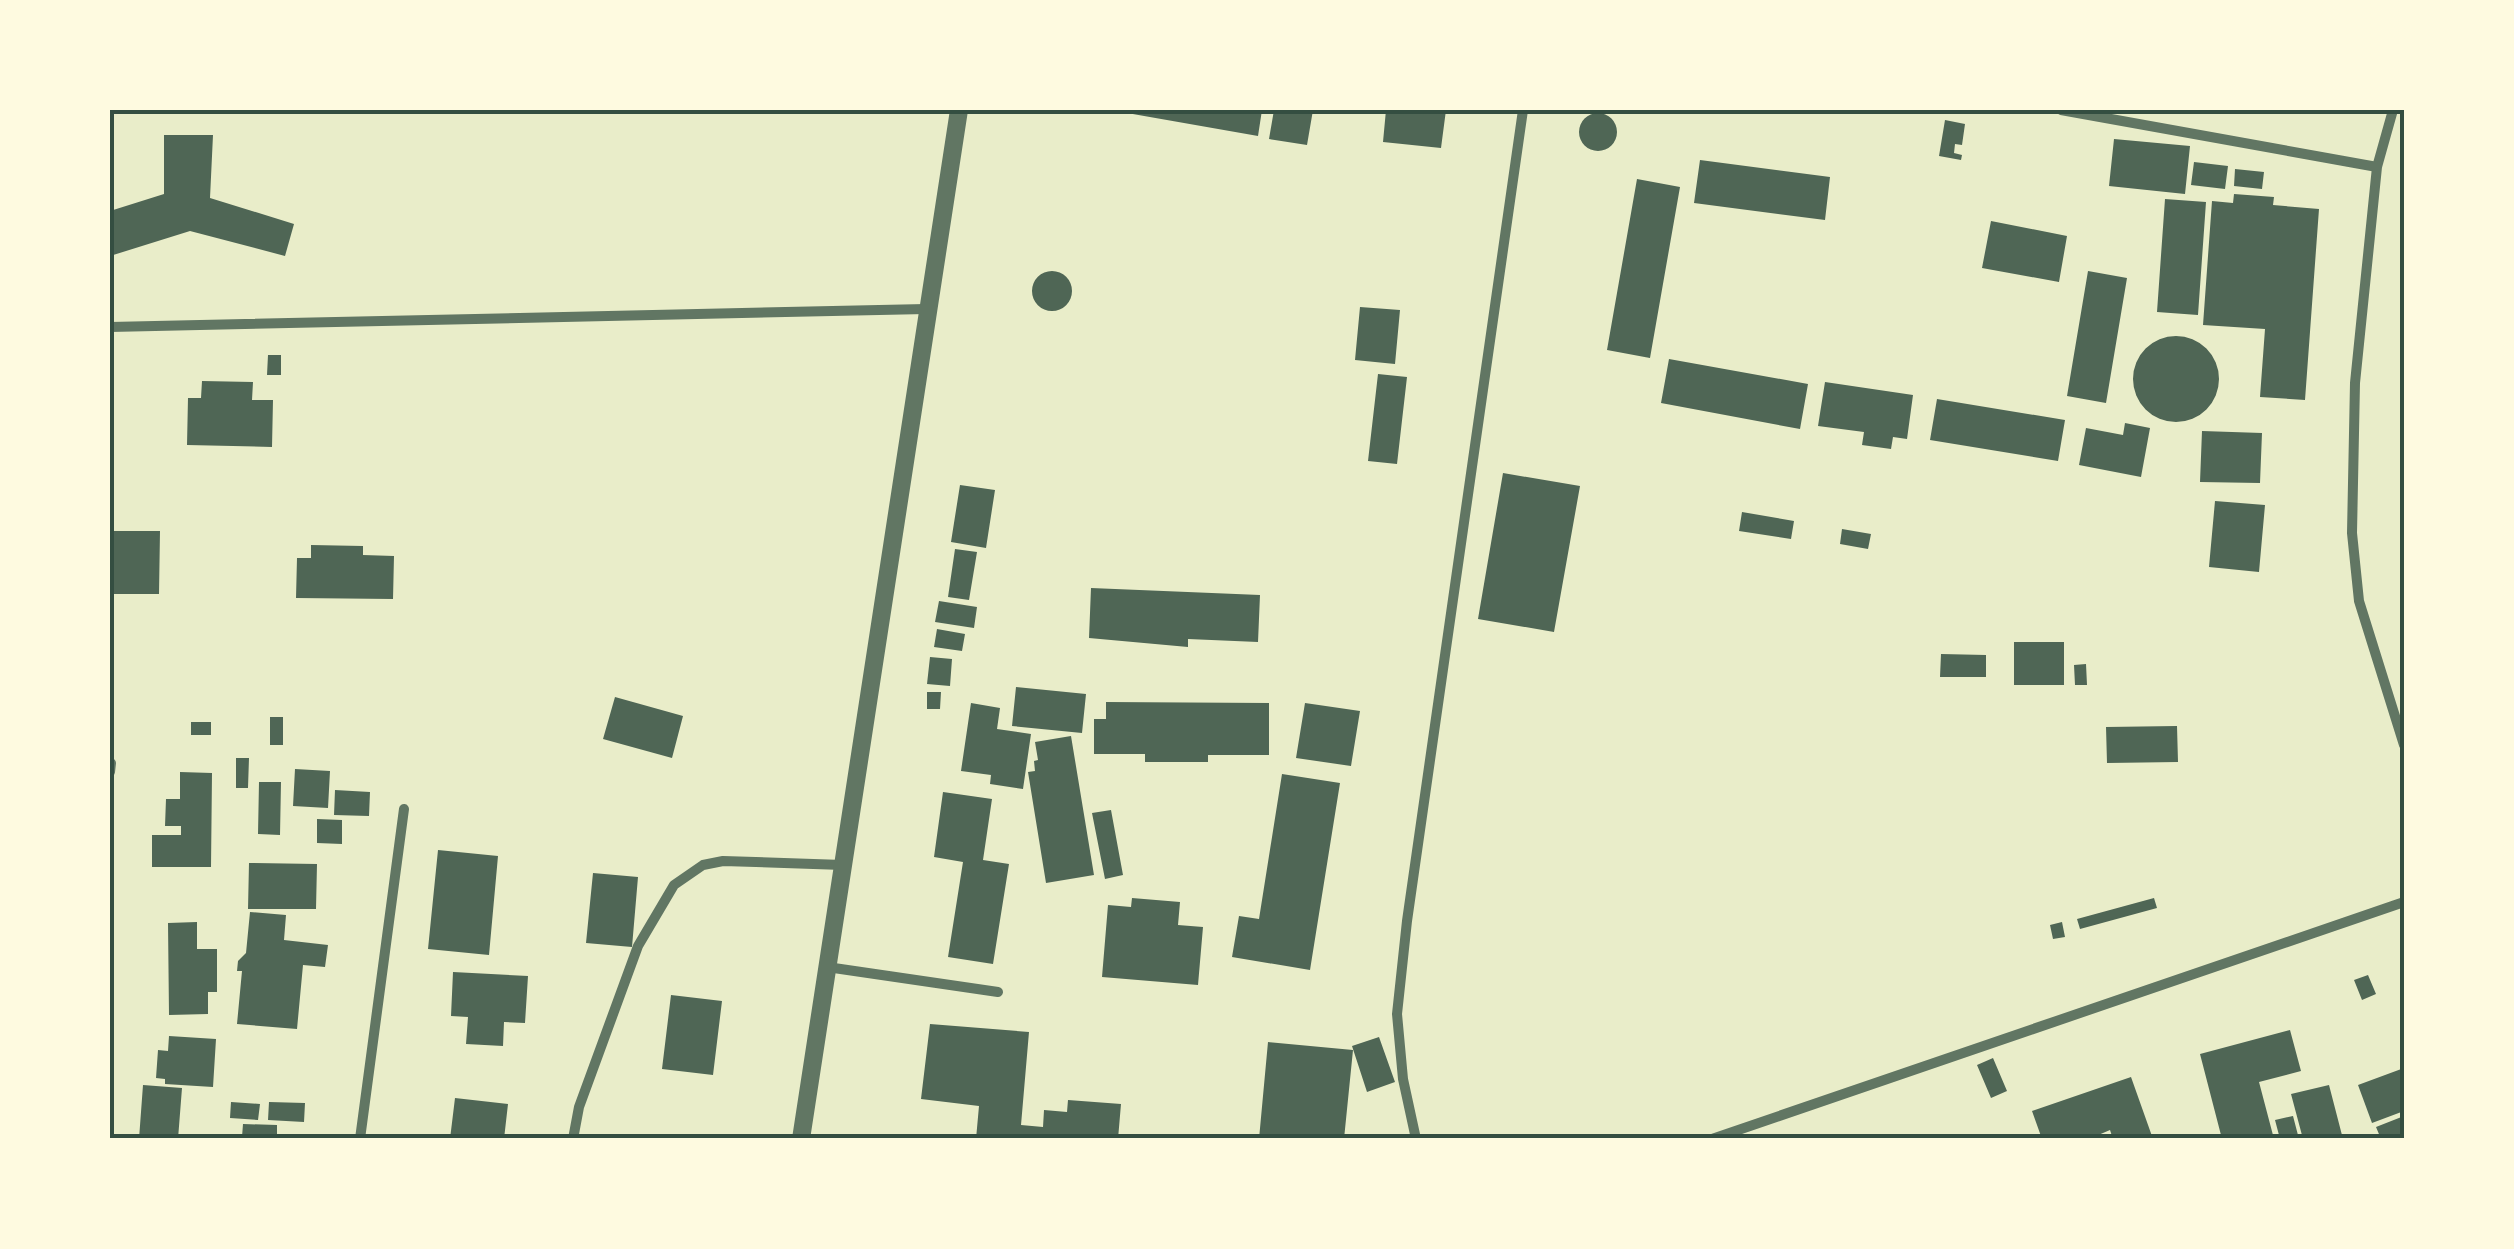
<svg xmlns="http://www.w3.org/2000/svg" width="2514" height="1249" font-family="Figtree,sans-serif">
  <rect width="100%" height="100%" fill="#e9edc9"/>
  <path fill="#4f6655" d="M1110 110H1262L1258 136Z
    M1274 110H1313L1307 145 1269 139Z
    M1386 110H1446L1441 148 1383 142Z
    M1579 132a19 19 0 1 1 38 0a19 19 0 1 1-38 0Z
    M1945 120 1965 124 1962 145 1955 144 1954 153 1962 155 1961 160 1939 156Z
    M164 135H213L210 198 294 224 285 256 190 231 110 256V211L164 194Z
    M2114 139 2190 146 2185 194 2109 186Z
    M1700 160 1830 177 1825 220 1694 203Z
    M2194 162 2228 166 2225 189 2191 185Z
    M2235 169 2264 172 2262 189 2234 186Z
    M1637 179 1680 187 1650 358 1607 350Z
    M2234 194 2274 197 2273 205 2319 209 2305 400 2260 397 2265 329 2203 325 2212 201 2233 203Z
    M2165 199 2206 202 2198 315 2157 312Z
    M1991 221 2067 236 2059 282 1982 268Z
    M1032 291a20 20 0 1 1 40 0a20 20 0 1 1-40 0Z
    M2088 271 2127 278 2106 403 2067 396Z
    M1360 307 1400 310 1395 364 1355 360Z
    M2133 379a43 43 0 1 1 86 0a43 43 0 1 1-86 0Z
    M268 355H281V375H267Z
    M1669 359 1808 384 1800 429 1661 403Z
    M1378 374 1407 377 1397 464 1368 461Z
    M202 381 253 382 252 400H273L272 447 187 445 188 398H201Z
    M1825 382 1913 395 1907 439 1893 437 1891 449 1862 445 1864 432 1818 426Z
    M1937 399 2065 420 2058 461 1930 440Z
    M2125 423 2150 428 2141 477 2079 465 2086 428 2123 435Z
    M2202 431 2262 433 2260 483 2200 482Z
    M1503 473 1580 486 1554 632 1478 619Z
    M960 485 995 490 986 548 951 542Z
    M2215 501 2265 505 2259 572 2209 567Z
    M1742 512 1794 521 1791 539 1739 531Z
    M1842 529 1871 534 1868 549 1840 544Z
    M110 531H160L159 594H110Z
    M311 545 363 546V555L394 556 393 599 296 598 297 558H311Z
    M955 549 977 552 969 600 948 597Z
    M1091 588 1260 595 1258 642 1188 639V647L1089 638Z
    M939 601 977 607 974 628 935 622Z
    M937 629 965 634 962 651 934 647Z
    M2014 642H2064V685H2014Z
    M1941 654 1986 655V677H1940Z
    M930 657 952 659 950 686 927 684Z
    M2086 664 2087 685H2075L2074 665Z
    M1016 687 1086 694 1082 733 1012 726Z
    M927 692H941L940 709H927Z
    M615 697 683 716 672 758 603 739Z
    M1106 702 1269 703V755H1208V762H1145V754H1094V719H1106Z
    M971 703 1000 708 997 729 1031 734 1023 789 990 784 991 775 961 771Z
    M1305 703 1360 711 1351 766 1296 758Z
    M270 717H283V745H270Z
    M191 722H211V735H191Z
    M2177 726 2178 762 2107 763 2106 727Z
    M1071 736 1094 875 1046 883 1028 772 1035 771 1034 761 1038 760 1035 742Z
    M236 758H249L248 788H236Z
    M295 769 330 771 328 808 293 806Z
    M180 772 212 773 211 867H152V835H181V826H165L166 799H180Z
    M1282 774 1340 783 1310 970 1232 957 1239 916 1259 919Z
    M259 782H281L280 835 258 834Z
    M335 790 370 792 369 816 334 815Z
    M943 792 992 799 983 860 1009 864 993 964 948 957 963 862 934 857Z
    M1111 810 1123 875 1105 879 1092 813Z
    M317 819 342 820V844L317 843Z
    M438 850 498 856 489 955 428 949Z
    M249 863 317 864 316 909H248Z
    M593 873 638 877 632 947 586 943Z
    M1132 898 1180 902 1178 925 1203 927 1198 985 1102 977 1108 905 1131 907Z
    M2154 898 2157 908 2080 929 2077 919Z
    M250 912 286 915 284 940 328 945 325 967 303 965 297 1029 237 1024 242 971H237L238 961 246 953Z
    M197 922V949H217V992H208V1014L169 1015 168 923Z
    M2062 922 2065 937 2053 939 2050 925Z
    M453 972 528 976 525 1023 504 1022 503 1046 466 1044 468 1017 451 1016Z
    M2368 975 2376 994 2362 1000 2354 980Z
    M671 995 722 1001 713 1075 662 1069Z
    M930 1024 1029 1032 1021 1125 1043 1127 1044 1110 1067 1112 1068 1100 1121 1104 1118 1139H976L979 1106 921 1099Z
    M2290 1030 2301 1071 2259 1082 2274 1139H2222L2200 1054Z
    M169 1036 216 1039 213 1087 165 1084V1079L156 1078 158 1050 168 1051Z
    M1379 1037 1395 1082 1367 1092 1352 1046Z
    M1268 1042 1353 1050 1344 1139H1259Z
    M1993 1058 2007 1091 1991 1098 1977 1065Z
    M2404 1068V1111L2372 1123 2358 1085Z
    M2131 1077 2153 1139H2113L2110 1130 2089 1139H2042L2032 1111Z
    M143 1085 182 1088 178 1139H139Z
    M2329 1085 2343 1139H2303L2291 1094Z
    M455 1098 508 1104 504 1139H450Z
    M231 1102 260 1104 258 1120 230 1118Z
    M269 1102 305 1103 304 1122 268 1120Z
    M2293 1116 2299 1139H2280L2275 1120Z
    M2404 1116V1139H2381L2376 1127Z
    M243 1124 277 1125V1138L242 1137Z"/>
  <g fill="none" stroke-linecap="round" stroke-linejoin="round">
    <path stroke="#617663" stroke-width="10" d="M2061 110 2377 167
      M2393 110 2377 167 2355 383 2352 533 2359 601 2404 745
      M110 327 926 309
      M110 772 111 763
      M827 967 998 992
      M360 1139 404 809
      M573 1139 579 1107 638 946 674 885 703 865 723 861 843 865
      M1416 1139 1403 1079 1397 1014 1407 921 1523 110
      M1712 1139 2404 902"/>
    <path stroke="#617663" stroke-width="18" d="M801 1139 959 110"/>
  </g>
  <rect width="2514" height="1249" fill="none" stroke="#fefae0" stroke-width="225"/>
  <rect x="112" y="112" width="2290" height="1024" fill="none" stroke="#344e41" stroke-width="4"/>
</svg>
